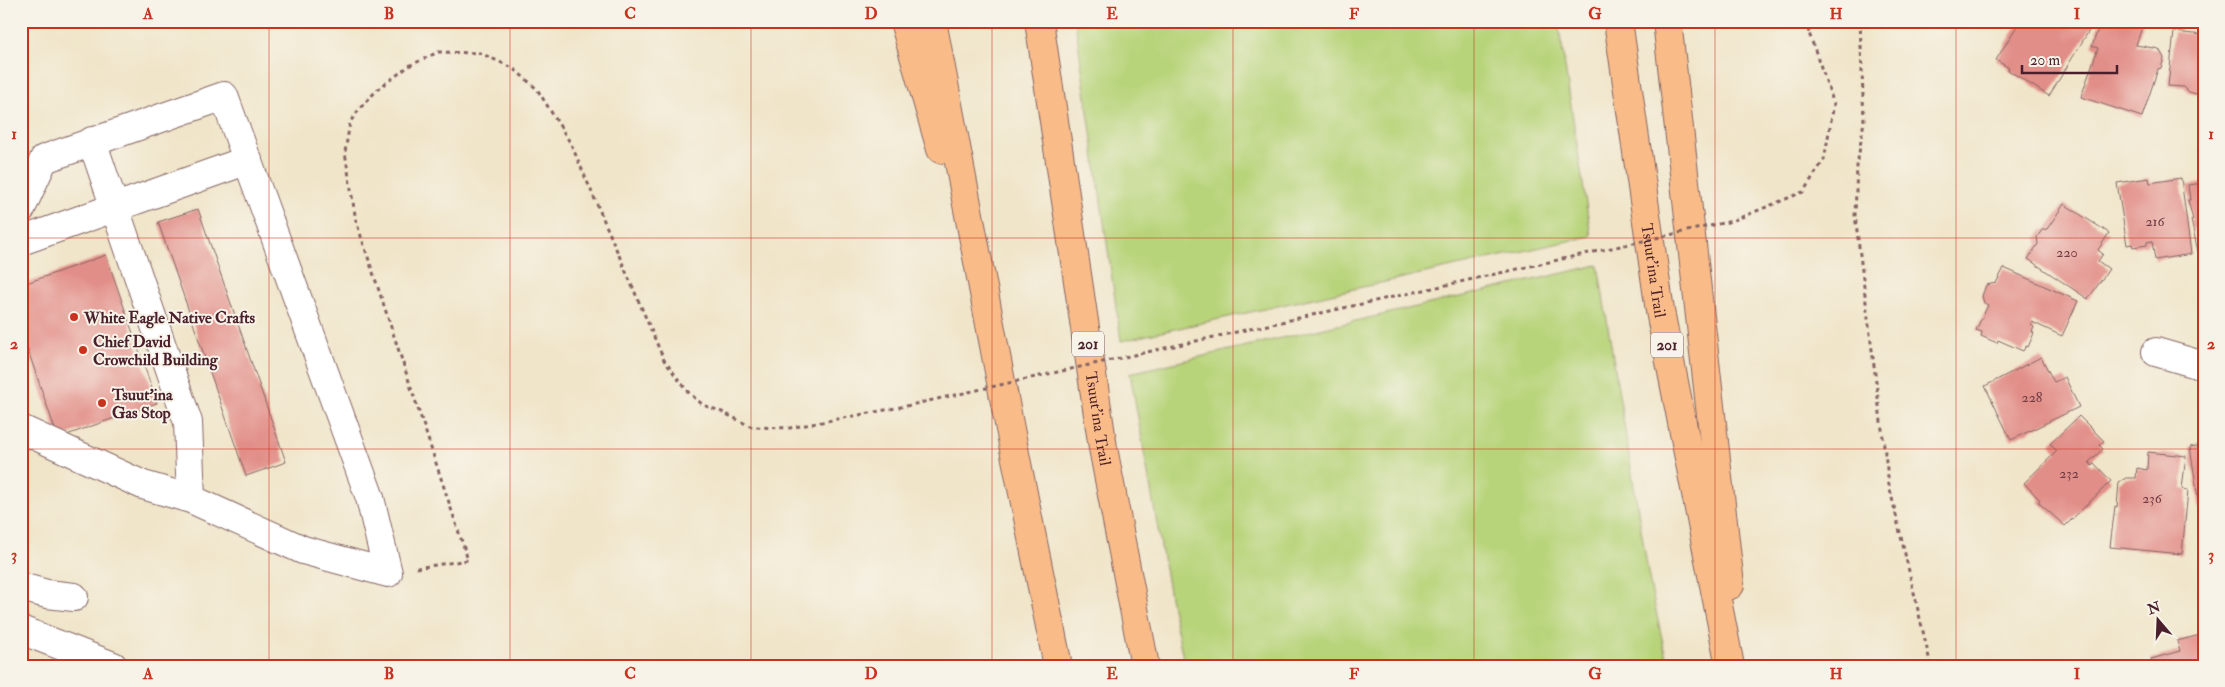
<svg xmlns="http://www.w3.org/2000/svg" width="2225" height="687" font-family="'IM FELL Double Pica',serif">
  <rect width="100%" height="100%" fill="#f7f3e8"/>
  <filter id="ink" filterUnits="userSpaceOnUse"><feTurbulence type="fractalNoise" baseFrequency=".02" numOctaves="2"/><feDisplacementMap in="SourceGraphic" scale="10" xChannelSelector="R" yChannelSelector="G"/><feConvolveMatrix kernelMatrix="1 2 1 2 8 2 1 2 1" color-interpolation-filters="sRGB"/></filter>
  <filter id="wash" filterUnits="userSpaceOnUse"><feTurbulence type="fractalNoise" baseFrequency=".0096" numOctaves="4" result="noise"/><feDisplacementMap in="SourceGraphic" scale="20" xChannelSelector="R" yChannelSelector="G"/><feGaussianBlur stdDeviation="1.12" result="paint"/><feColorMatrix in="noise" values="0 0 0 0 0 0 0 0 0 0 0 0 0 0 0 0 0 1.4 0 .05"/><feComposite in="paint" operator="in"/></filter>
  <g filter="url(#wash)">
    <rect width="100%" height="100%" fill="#f0e5c9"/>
    <path fill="#b8d47a" stroke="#817a52" d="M1075 21H1558L1591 236 1121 341Z
      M1598 265 1650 584 1668 666H1185L1172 608 1130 373Z"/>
    <g id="blocks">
      <path fill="#e28e88" d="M2020 21H2049L2051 25 2053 21H2095L2049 96 2008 70 2009 68 1996 60Z
        M2101 21H2136L2143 24 2136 45 2159 49 2164 58 2161 68 2158 69 2142 117 2081 97 2098 48 2092 46Z
        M2174 32 2204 35V89L2196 94 2189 92 2184 87 2168 86Z
        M2149 178 2150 183 2181 178 2191 254 2155 260 2152 241 2147 242V245L2133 247 2132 244 2127 245 2117 183Z
        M2204 183V251L2198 252 2191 220H2193L2188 200H2190L2188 185Z
        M2064 204 2109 233 2098 250 2103 254 2098 261 2109 269 2088 299 2028 259 2038 244 2037 237 2042 230 2047 229Z
        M198 209 286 462 246 476 158 222Z
        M106 255 157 403 58 438 21 330V285Z
        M2004 268 2078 301 2062 336 2032 322 2031 325 2034 327 2032 332 2034 333 2028 347 2026 346 2023 351 1998 340 1997 343 1981 336 1982 332 1976 330 1988 305 1984 303 1982 296 1986 285 1996 283Z
        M2041 357 2054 382 2065 377 2079 407 2011 440 1985 386Z
        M2079 416 2104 441 2099 445 2103 449 2089 462 2092 466 2094 463 2111 481 2065 526 2038 502 2040 500 2024 483 2057 451 2050 444Z
        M2204 445V530H2203L2190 447Z
        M2148 452 2186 456 2182 489 2188 490 2182 554 2110 547 2115 506 2117 507 2119 482 2126 478H2136L2137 468 2147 470Z
        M2204 634V666H2153L2151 659 2180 651 2177 641Z"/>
    </g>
  </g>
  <g filter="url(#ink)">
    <use href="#blocks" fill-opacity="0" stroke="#846462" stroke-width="1"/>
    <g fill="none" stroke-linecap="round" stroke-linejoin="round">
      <g stroke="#846462" stroke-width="30">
        <path id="minor" d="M92 141 188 422 191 499
          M21 209 44 159 224 96 370 498 388 573 303 550 191 499 143 485 21 429
          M21 241 248 160
          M2156 352 2204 366
          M21 587 47 594 74 597
          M21 630 113 666"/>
      </g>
      <g stroke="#846462" stroke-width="30">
        <g id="highway">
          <path d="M904 21 941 149"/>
          <path d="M932 21 1010 429 1058 666"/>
          <path id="s1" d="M1039 21 1103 448 1145 666"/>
          <path id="s2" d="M1618 21 1660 311 1730 666"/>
          <path d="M1667 21 1730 585"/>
        </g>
      </g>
      <path stroke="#846462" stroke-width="3" stroke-dasharray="4 4" stroke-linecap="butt" d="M1806 21 1809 33
        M1860 21 1864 121 1857 166 1855 215 1889 485 1931 666
        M416 568 468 560 356 221 345 152 350 122 360 108 378 89 409 66 438 52 480 53 513 68 537 89 571 144 664 360 688 392 703 405 720 411 752 427 790 428 906 406"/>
      <use href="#minor" stroke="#fff" stroke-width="28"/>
      <use href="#highway" stroke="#f9bc89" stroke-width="28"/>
      <path stroke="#846462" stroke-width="3" stroke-dasharray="4 4" stroke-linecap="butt" d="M906 406 1732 221 1803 192 1824 160 1834 104 1809 33"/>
    </g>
  </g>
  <path fill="none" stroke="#c8321e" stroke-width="1" stroke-opacity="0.55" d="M269 21V666M510 21V666M751 21V666M992 21V666M1233 21V666M1474 21V666M1715 21V666M1956 21V666M21 238H2204M21 449H2204"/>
  <g fill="#c8321e" stroke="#f7f3e8" stroke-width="2">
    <circle cx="74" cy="317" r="5"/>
    <circle cx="83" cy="350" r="5"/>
    <circle cx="102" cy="403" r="5"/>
  </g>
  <g text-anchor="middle" stroke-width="4" stroke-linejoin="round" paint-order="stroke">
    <g font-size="14" fill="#703b42">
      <text x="2155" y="226">216</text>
      <text x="2067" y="257">220</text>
      <text x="2032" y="402">228</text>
      <text x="2069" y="478">232</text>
      <text x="2152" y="503">236</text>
    </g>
    <g fill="#f7f3e8" stroke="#7e5f64" stroke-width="1">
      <rect x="1072" y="331.5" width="32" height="25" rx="4"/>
      <rect x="1651" y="332.5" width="32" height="25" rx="4"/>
    </g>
    <g font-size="15" font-weight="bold" fill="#4a1f2b">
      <text x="1088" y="349">201</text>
      <text x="1667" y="350">201</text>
    </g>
    <g font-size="16" fill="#4a1f2b" stroke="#f7f3e8">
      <text dy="6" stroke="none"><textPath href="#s2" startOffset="252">Tsuut'ina Trail</textPath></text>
      <text dy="6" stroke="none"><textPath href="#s1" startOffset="402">Tsuut'ina Trail</textPath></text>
    </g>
    <g font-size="16" font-weight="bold" fill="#4a1f2b" stroke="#f7f3e8" text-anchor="start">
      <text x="84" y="323">White Eagle Native Crafts</text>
      <text x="93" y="347">Chief David<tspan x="93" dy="18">Crowchild Building</tspan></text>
      <text x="112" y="400">Tsuut'ina<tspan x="112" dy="18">Gas Stop</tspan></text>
    </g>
  </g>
  <rect width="2225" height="687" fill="none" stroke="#f7f3e8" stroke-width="55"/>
  <g transform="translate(2158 620) rotate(341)" stroke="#f7f3e8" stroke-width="4" paint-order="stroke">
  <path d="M0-4L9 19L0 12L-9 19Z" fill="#4a1f2b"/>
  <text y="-8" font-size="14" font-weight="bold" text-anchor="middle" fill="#4a1f2b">N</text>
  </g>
  <path d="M2022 65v8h95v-8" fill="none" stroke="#4a1f2b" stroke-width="2.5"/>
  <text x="2030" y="65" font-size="15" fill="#4a1f2b" stroke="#f7f3e8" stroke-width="4" paint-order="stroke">20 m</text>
  <rect x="28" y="28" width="2170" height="632" fill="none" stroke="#c8321e" stroke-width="2"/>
  <g font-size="16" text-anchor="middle" font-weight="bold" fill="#c8321e">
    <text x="148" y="19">A</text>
    <text x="389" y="19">B</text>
    <text x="630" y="19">C</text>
    <text x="871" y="19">D</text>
    <text x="1112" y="19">E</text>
    <text x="1354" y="19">F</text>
    <text x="1595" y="19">G</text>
    <text x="1836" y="19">H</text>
    <text x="2077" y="19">I</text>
    <text x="14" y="139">1</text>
    <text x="2211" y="139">1</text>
    <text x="14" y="349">2</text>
    <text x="2211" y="349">2</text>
    <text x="14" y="560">3</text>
    <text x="2211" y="560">3</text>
    <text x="148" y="679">A</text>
    <text x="389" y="679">B</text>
    <text x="630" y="679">C</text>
    <text x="871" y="679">D</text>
    <text x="1112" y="679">E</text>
    <text x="1354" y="679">F</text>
    <text x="1595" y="679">G</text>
    <text x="1836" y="679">H</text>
    <text x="2077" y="679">I</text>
  </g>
</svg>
